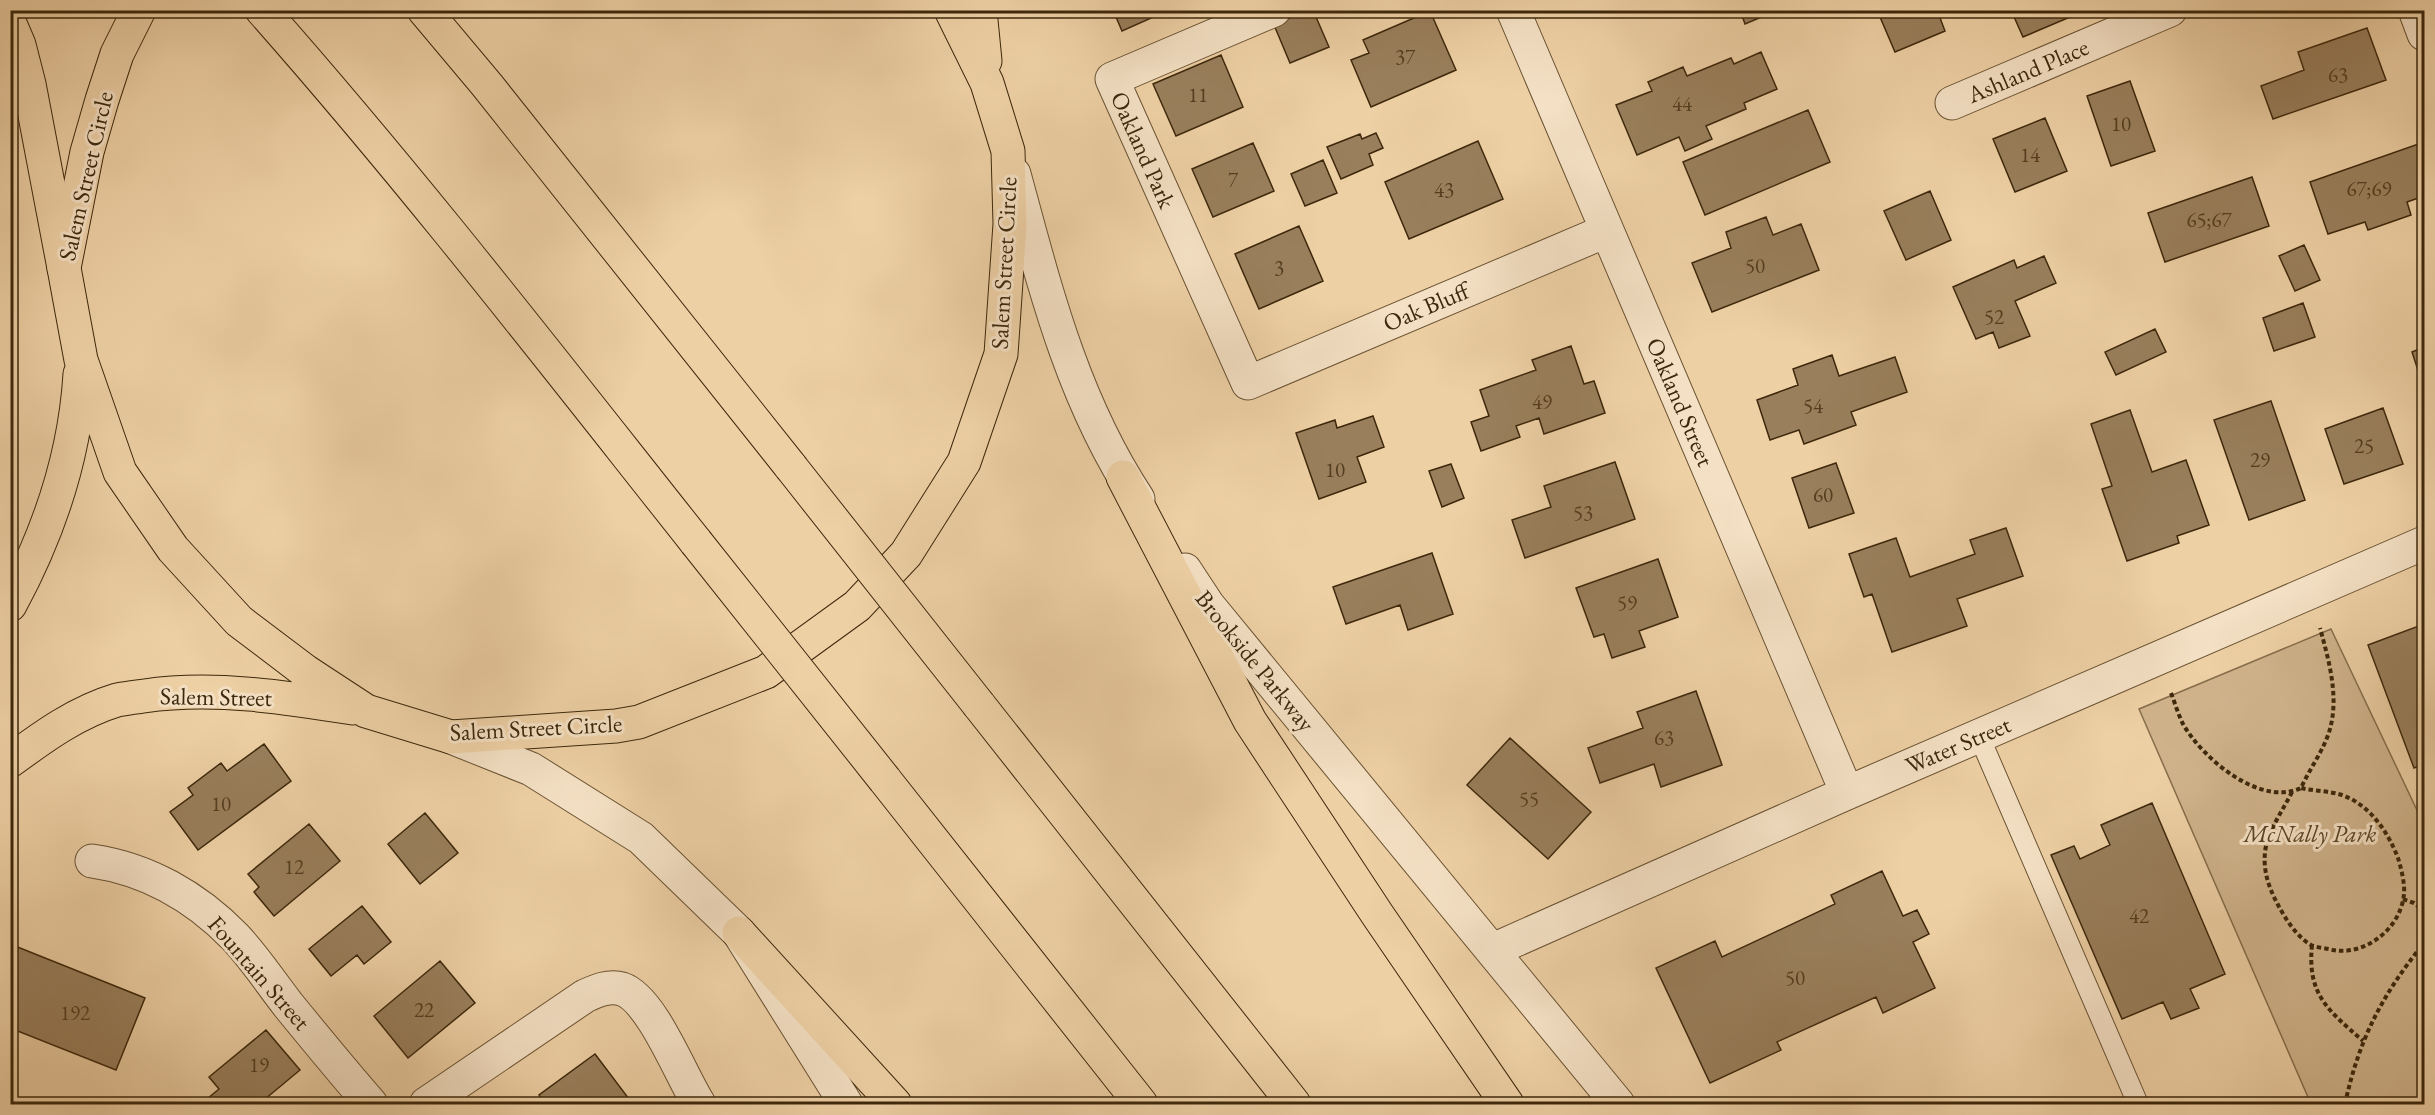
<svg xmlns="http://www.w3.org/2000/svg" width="2435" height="1115" font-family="'EB Garamond',serif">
  <rect width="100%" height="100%" fill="#eed0a5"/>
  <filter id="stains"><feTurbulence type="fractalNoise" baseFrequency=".00333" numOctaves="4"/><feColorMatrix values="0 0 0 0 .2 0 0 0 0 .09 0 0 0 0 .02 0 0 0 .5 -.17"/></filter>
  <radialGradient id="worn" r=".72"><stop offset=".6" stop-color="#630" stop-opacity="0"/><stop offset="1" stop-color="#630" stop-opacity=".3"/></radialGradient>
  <path fill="#d0b38b" stroke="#866e4c" stroke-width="1.5" d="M2331 629 2424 825V1104H2311L2139 709Z"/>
  <path fill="#997f5c" stroke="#3d280c" stroke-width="1.5" d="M1113 10H1169L1122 31Z
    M1307 10H1313L1329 47 1290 63 1274 25Z
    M1740 10H1778L1745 24Z
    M1877 10H1937L1945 31 1895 52Z
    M2011 10H2068L2070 17 2023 37Z
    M1430 11 1456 70 1371 107 1351 60 1369 53 1363 40Z
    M2367 28 2386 80 2273 119 2261 86 2304 70 2298 52Z
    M1761 52 1777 89 1744 103 1746 109 1706 126 1712 139 1685 151 1679 137 1637 155 1616 105 1652 91 1648 82 1683 67 1687 76 1731 58 1734 64Z
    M1221 55 1243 107 1176 136 1153 84Z
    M2130 81 2155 151 2111 166 2087 96Z
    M1808 110 1830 162 1705 215 1683 162Z
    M2045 118 2067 171 2015 192 1993 139Z
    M1376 133 1383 148 1369 154 1373 165 1341 179 1327 147 1360 134 1362 139Z
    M1478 141 1503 199 1409 239 1385 182Z
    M2424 142V196L2407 202 2411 215 2368 230 2365 222 2328 234 2310 182Z
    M1253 143 1274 191 1213 217 1192 169Z
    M1323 160 1337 193 1305 206 1291 174Z
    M2252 177 2269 226 2165 262 2148 213Z
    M1930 191 1951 240 1906 260 1884 211Z
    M1766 217 1773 235 1801 224 1819 270 1712 312 1692 263 1731 248 1726 232Z
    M1299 226 1323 281 1259 309 1235 254Z
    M2304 245 2320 280 2295 291 2279 256Z
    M2044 256 2056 283 2015 301 2030 336 1999 348 1993 332 1976 339 1953 287 2014 260 2017 268Z
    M2303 303 2315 337 2274 351 2263 318Z
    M2155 329 2166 352 2116 375 2105 352Z
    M1571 346 1584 384 1594 381 1605 413 1544 434 1539 418 1516 426 1520 437 1481 451 1471 422 1489 416 1480 390 1536 370 1532 360Z
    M2424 347V389L2412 352Z
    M1832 355 1839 376 1895 357 1907 392 1851 412 1856 425 1804 444 1799 430 1770 440 1757 400 1798 385 1793 369Z
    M2271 401 2305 500 2249 520 2214 420Z
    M2383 408 2403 464 2344 484 2325 429Z
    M2130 410 2152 472 2186 460 2209 525 2177 536 2179 543 2127 561 2102 489 2112 486 2091 424Z
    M1373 416 1384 447 1357 457 1366 482 1319 499 1296 433 1335 420 1337 428Z
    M1615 462 1635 519 1525 558 1512 520 1551 507 1544 486Z
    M1836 463 1854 513 1809 528 1792 478Z
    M1451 464 1464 498 1442 507 1429 471Z
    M2006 528 2023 576 1957 599 1967 626 1892 652 1872 594 1864 597 1849 554 1896 538 1910 577 1975 554 1970 540Z
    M1432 553 1453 614 1408 630 1400 605 1346 624 1333 587Z
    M1658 559 1678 617 1639 631 1645 647 1612 658 1604 634 1594 637 1576 588Z
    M2424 624V764L2414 768 2368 645Z
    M1696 691 1722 765 1661 787 1654 764 1600 783 1588 748 1643 728 1637 712Z
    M1510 738 1591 812 1548 859 1467 785Z
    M264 744 291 781 198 850 170 812 193 795 188 788 221 763 227 771Z
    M2152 803 2225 974 2190 989 2199 1008 2171 1019 2163 1002 2122 1019 2051 855 2074 846 2080 859 2110 845 2101 825Z
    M425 813 458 853 420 884 388 844Z
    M309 824 340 861 274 916 254 892 259 887 248 874Z
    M1882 871 1903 916 1917 910 1929 934 1913 942 1935 988 1883 1013 1876 997 1777 1042 1781 1050 1710 1083 1656 968 1715 941 1722 957 1835 904 1831 895Z
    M362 906 391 942 364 964 357 955 331 976 309 949Z
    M10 944 145 998 116 1070 10 1028Z
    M440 961 475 1003 408 1058 374 1016Z
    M266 1030 300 1070 259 1104H201L219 1089 209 1077Z
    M595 1054 629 1099 621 1104H546L539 1095Z"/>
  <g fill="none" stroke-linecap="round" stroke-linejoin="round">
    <g stroke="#695232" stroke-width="22">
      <path id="service" d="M1979 736 2138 1104"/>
    </g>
    <g stroke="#695232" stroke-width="35">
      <path id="minor" d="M1274 10 1112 79 1248 383 1606 231
        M1513 10 1847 793
        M2415 10 2424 34
        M1952 103 2170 10
        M92 861C147 869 196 897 235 937 255 958 271 983 289 1006 316 1039 343 1072 371 1104
        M1493 950 1847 793 2424 543
        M426 1104 585 996C596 991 609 985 622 989 652 999 681 1076 699 1104"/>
    </g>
    <g stroke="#695232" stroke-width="35">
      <path id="tertiary" d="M1014 174C1045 288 1072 399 1138 499
        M1185 570 1208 605 1618 1104
        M451 737 531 769 641 838 739 933 846 1104"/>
    </g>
    <g stroke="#3d280c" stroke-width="35">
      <path id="primary" d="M139 10 117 54 102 100 87 152 64 268 81 360 120 472 173 549 239 621 305 671 366 711 451 737 616 726 639 722 766 672 857 606 906 554 964 462 1001 354 1010 224 1008 151 987 83 951 10
        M980 10 985 61
        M10 605C49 533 75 456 80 374
        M10 761C44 736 77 712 117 700 126 698 136 697 144 696 213 686 285 697 353 708"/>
    </g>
    <g stroke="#3d280c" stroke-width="35">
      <path id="motorway" d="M262 10C414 182 554 363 696 542
        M424 10 487 85 791 467
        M10 24 19 45 29 84 64 268
        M1123 477 1250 721 1377 914 1507 1104
        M979 705 1294 1104
        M885 780 1141 1104
        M739 933 895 1104"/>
    </g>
    <path stroke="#3d280c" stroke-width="4" stroke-dasharray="4.5 3" stroke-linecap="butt" d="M2171 693C2175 703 2178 714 2183 724 2203 759 2260 807 2301 788 2310 768 2324 750 2330 729 2339 696 2329 661 2320 628
      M2292 792C2283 810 2271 826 2266 846 2262 866 2267 884 2277 903 2285 918 2296 936 2311 945 2317 948 2327 948 2333 950 2366 956 2401 928 2404 894 2405 883 2401 868 2398 858 2388 832 2370 805 2342 795 2330 791 2314 791 2301 788
      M2403 899 2414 903 2424 911
      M2312 945C2307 995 2328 1010 2363 1041
      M2345 1104C2359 1039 2382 995 2424 943"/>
    <use href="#service" stroke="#f4e0c4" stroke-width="20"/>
    <use href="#minor" stroke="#f4e0c4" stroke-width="33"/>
    <use href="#tertiary" stroke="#f4e0c4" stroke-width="33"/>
    <use href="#primary" stroke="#eed0a5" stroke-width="33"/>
    <use href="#motorway" stroke="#eed0a5" stroke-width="33"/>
    <g stroke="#3d280c" stroke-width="35" stroke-linecap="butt">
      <path id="motorway-bridge" d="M791 467 979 705
        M696 542 885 780"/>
    </g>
    <use href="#motorway-bridge" stroke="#eed0a5" stroke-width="33"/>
  </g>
  <g text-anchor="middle" stroke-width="6" stroke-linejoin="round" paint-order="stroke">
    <g font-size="21" fill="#543e20">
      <text x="1405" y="64">37</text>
      <text x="2338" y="82">63</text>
      <text x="1198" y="102">11</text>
      <text x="1682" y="111">44</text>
      <text x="2121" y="131">10</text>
      <text x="2030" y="162">14</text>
      <text x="1233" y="187">7</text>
      <text x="2369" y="196">67;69</text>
      <text x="1444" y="197">43</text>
      <text x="2209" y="227">65;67</text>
      <text x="1755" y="273">50</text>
      <text x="1279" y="275">3</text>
      <text x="1994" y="324">52</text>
      <text x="1542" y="409">49</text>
      <text x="1813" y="413">54</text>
      <text x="2364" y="453">25</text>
      <text x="2260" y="467">29</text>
      <text x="1335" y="477">10</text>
      <text x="1823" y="502">60</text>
      <text x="1583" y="520">53</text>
      <text x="1627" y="610">59</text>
      <text x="1664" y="745">63</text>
      <text x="1529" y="806">55</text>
      <text x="221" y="811">10</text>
      <text x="294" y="874">12</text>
      <text x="2139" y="923">42</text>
      <text x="1795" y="985">50</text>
      <text x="424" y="1017">22</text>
      <text x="75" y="1020">192</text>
      <text x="259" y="1072">19</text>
    </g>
    <g font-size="24" fill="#3d280c" stroke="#f4e0c4">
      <text transform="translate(2028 71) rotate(-23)" y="8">Ashland Place</text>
      <text transform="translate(1143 150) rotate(66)" y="8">Oakland Park</text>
      <text transform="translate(86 176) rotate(-77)" y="8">Salem Street Circle</text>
      <text transform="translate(1004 263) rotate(-87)" y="8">Salem Street Circle</text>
      <text transform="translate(1426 307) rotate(-23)" y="8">Oak Bluff</text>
      <text transform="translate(1680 402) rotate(67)" y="8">Oakland Street</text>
      <text transform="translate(1255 661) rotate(51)" y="8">Brookside Parkway</text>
      <text transform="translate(216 697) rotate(1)" y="8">Salem Street</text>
      <text transform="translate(536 728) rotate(-3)" y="8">Salem Street Circle</text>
      <text transform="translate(1958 745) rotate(-23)" y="8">Water Street</text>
      <text transform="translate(259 973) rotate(49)" y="8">Fountain Street</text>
    </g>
    <g font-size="24" font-style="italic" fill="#5a4425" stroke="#f4e0c4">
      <text x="2310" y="842">McNally Park</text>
    </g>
  </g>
  <rect width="2435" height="1115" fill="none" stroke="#eed0a5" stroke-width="36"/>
  <rect x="12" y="12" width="2411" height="1091" fill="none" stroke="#3d280c" stroke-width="3"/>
  <rect x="18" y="18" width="2399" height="1079" fill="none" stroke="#3d280c" stroke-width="1.5"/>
  <rect width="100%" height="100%" filter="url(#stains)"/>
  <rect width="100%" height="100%" fill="url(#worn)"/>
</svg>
